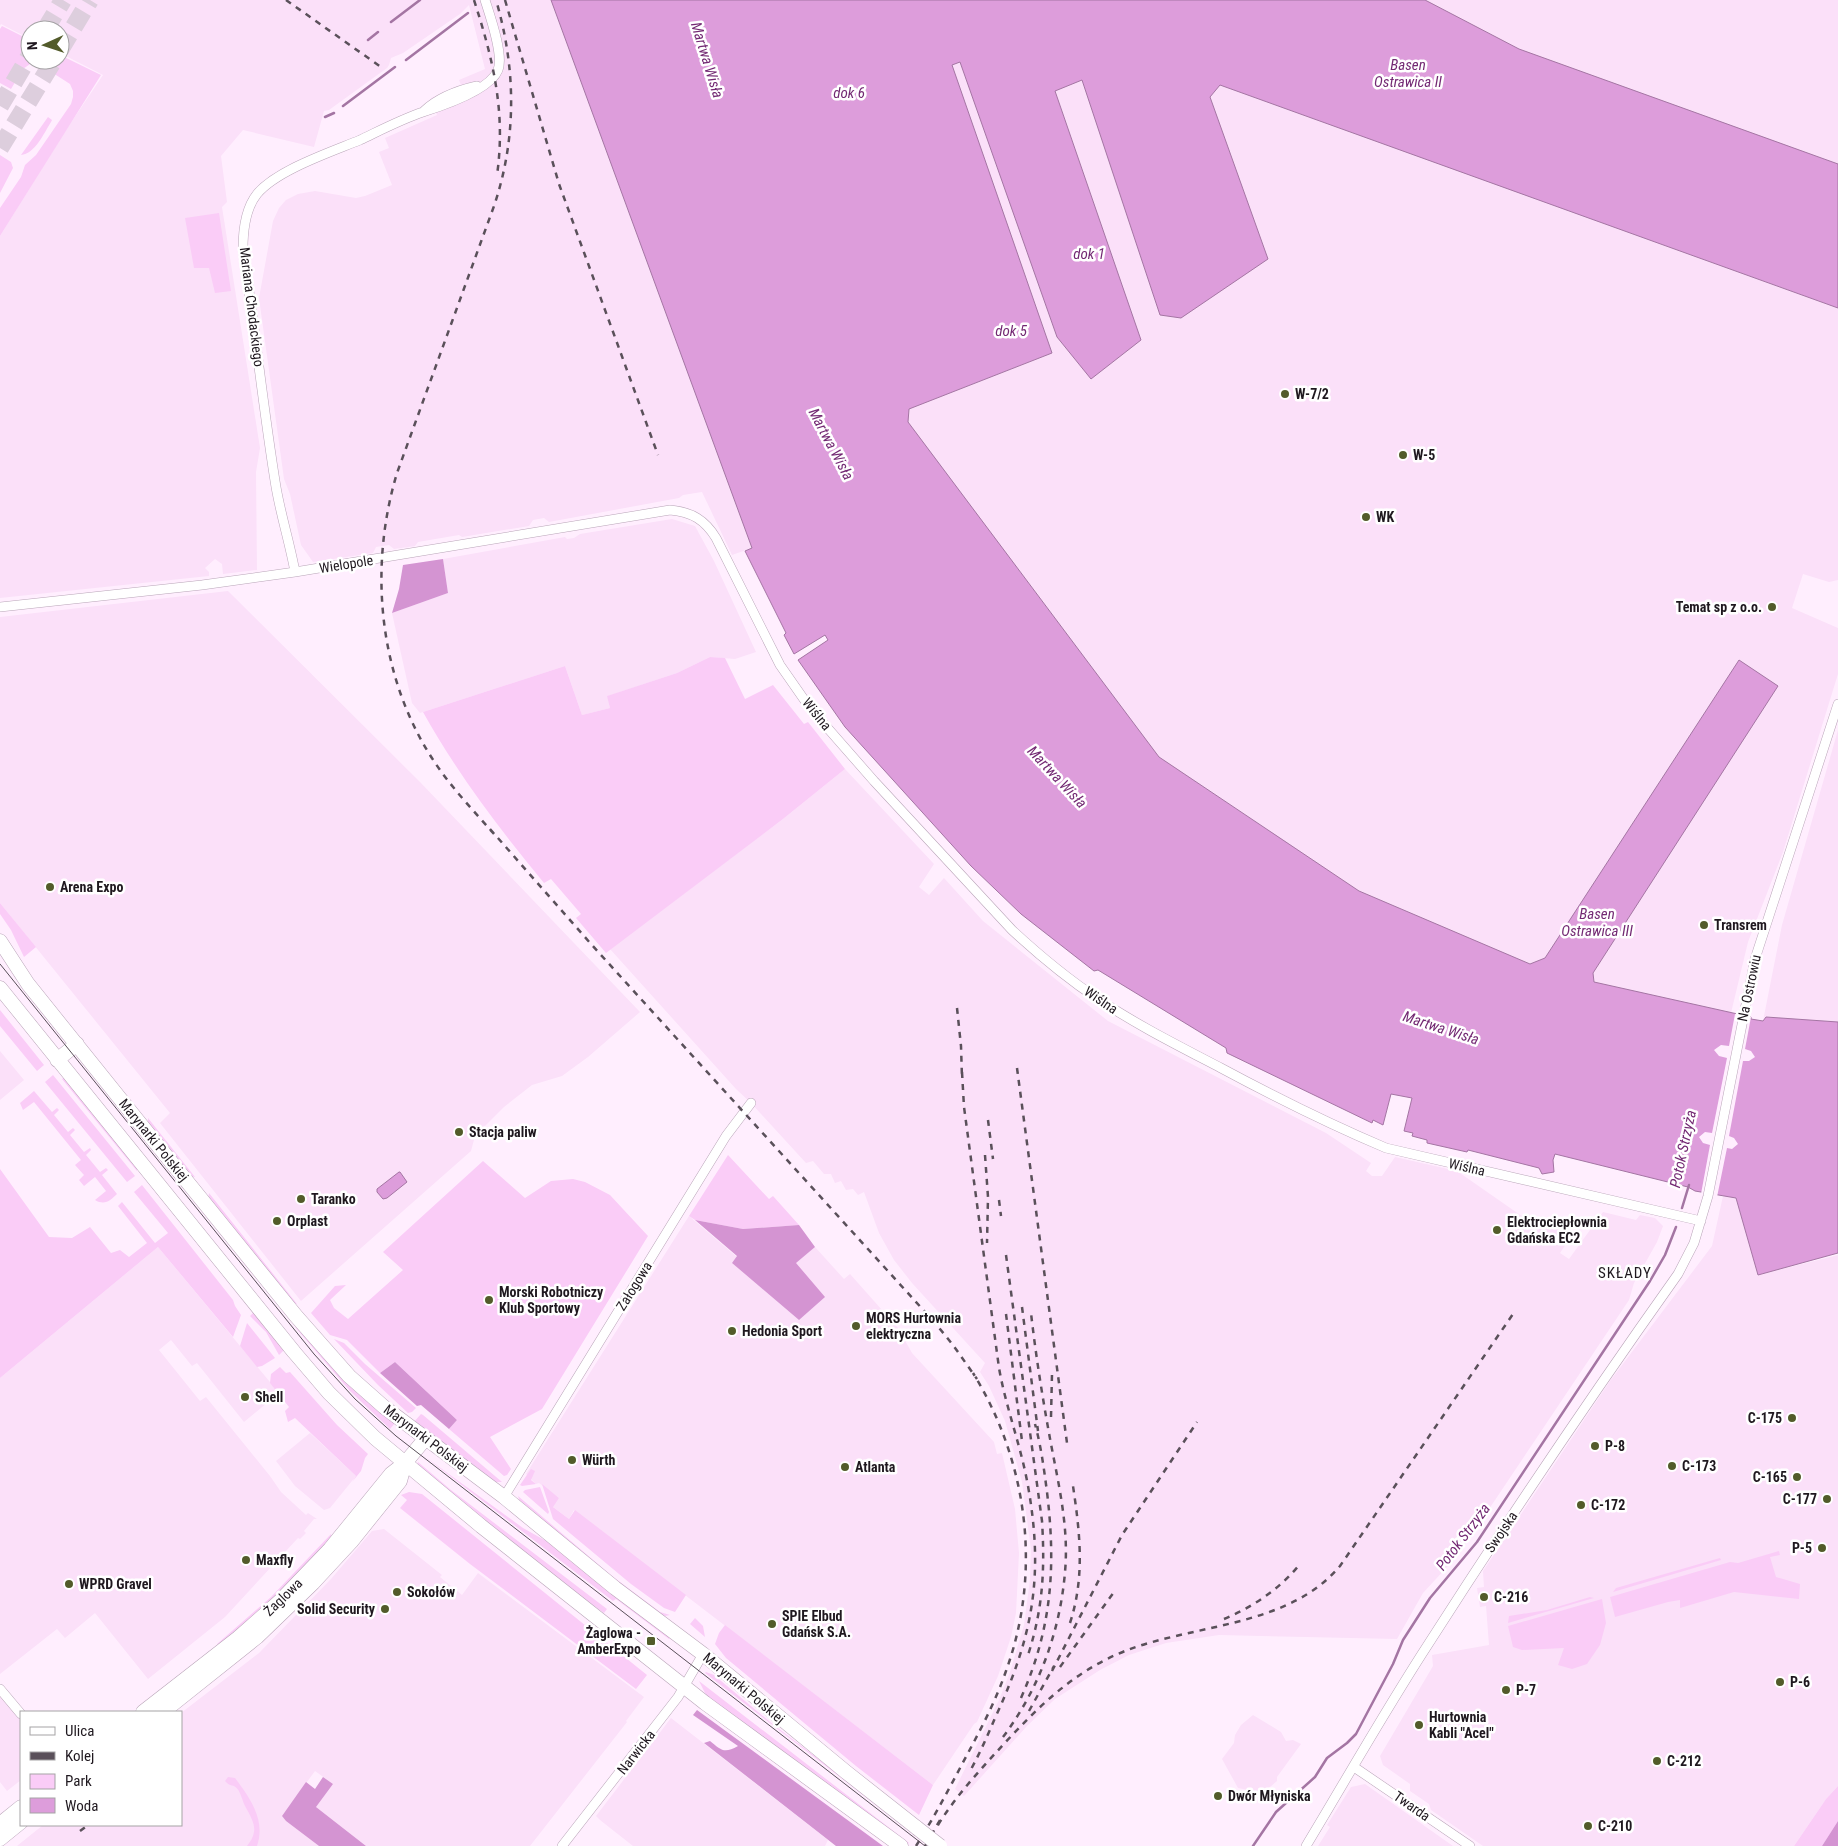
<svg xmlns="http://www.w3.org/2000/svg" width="1838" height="1846" font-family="'Roboto Condensed',sans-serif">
  <rect width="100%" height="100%" fill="#ffeefe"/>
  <path fill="#fbe0f9" d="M0 0H551L752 548 732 555 702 492 683 495 679 498 549 522 544 518 533 520 529 526 462 537 459 535 418 542 415 546 394 549 389 545 376 547 373 553 313 562 301 545 290 494 284 479 259 298 273 221 279 208 286 200 298 194 315 191 356 198 365 196 392 185 379 152 389 148 385 138 437 115 431 98 461 85 459 80 485 69 469 5 460 14 403 53 391 58 389 65 387 68 329 110 324 111 314 147 243 130 221 156 227 202 222 207 260 448 256 472 257 570 223 574 222 564 215 559 205 568 209 572V576L0 598V236L64 133 103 75 60 53V30H30V39L1 24 0 26Z
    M1425 0H1838V164L1519 49Z
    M961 62 1057 337 1091 379 1141 340 1055 90 1082 80 1161 315 1268 259 1210 97 1220 85 1838 308V580L1829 582 1803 574 1792 608 1838 628V674L1783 852 1748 942 1731 1013 1594 983 1593 973 1777 686 1739 660 1545 958 1530 964 1359 891 1159 757 908 422 909 409 1052 353 952 65Z
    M672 519 695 526 714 561 756 652 735 659 710 657 677 673 608 696 610 708 582 715 565 666 420 713 412 703 392 613 448 593 443 559 565 537 567 539 574 538 580 534Z
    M228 591 420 782 640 1012 588 1057 562 1076 532 1085 504 1107 475 1136 471 1151 301 1301 160 1123 170 1113 0 903V617Z
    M1838 730V1022L1766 1017 1763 1021 1782 925Z
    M845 769 934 864 919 887 929 895 944 878 983 921 1108 1021 1326 1133 1371 1163 1366 1171 1372 1176H1382L1395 1157 1457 1171 1539 1228 1543 1223 1547 1222 1565 1235 1568 1241 1560 1253 1569 1259 1603 1212 1636 1220 1640 1215 1655 1218 1663 1226 1657 1242 1634 1283 1629 1300 1469 1539 1459 1554 1423 1593 1397 1639 1219 1635 1166 1643 1129 1655 1100 1670 1055 1699 1027 1726 964 1796 955 1789 999 1700 1010 1672 1024 1625 1030 1579 1031 1550 1022 1482 1005 1421 989 1386 980 1372 985 1363 912 1283 894 1260 879 1233 864 1192 858 1195 853 1189 846 1190 841 1181 835 1183 831 1174H824L813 1161 806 1163 751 1103 736 1089 610 949 783 819Z
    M0 1051 24 1080 0 1100Z
    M1723 1196 1736 1198 1758 1275 1838 1255V1786L1826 1799 1794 1846H1483L1431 1810 1429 1804 1410 1791V1784L1383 1765 1380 1756 1433 1666 1432 1655 1489 1645 1486 1606 1480 1607 1477 1588 1484 1587 1483 1571 1610 1381 1712 1246Z
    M689 1216 737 1257 732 1263 799 1320 795 1263 815 1247 844 1279 850 1274 898 1328 912 1353 994 1442 997 1454 1002 1453 1015 1509 1019 1553 1016 1613 1011 1637 998 1676 977 1722 974 1724 933 1785 574 1510 569 1519 552 1506 559 1498 539 1483 536 1484 526 1474Z
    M158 1247 279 1393 244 1422 197 1363 192 1366 171 1340 159 1350 200 1401 206 1397 270 1476 281 1492 306 1515 308 1513 317 1519H314L304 1531 306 1533 300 1539 298 1538 225 1617 148 1679 95 1613 65 1638 57 1629 0 1674V1378Z
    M310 1433 356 1476 330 1508 324 1510 295 1486 276 1461Z
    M384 1529 442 1575 440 1577 462 1595 478 1573 644 1697 626 1721 627 1722 530 1846H366L316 1807 333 1784 315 1771 282 1816 286 1821 319 1846H17L43 1825H181V1713L259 1653 331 1579 372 1531Z
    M0 1695 21 1720V1780L7 1791 0 1782Z
    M1253 1715 1281 1732 1286 1741 1293 1740 1301 1744 1277 1777V1781L1263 1793 1238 1788 1222 1759 1234 1743 1235 1735 1241 1725Z
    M671 1718 828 1840 825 1846H633L600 1820 596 1816Z
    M1365 1784 1453 1846H1318L1330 1827 1327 1825 1351 1787Z"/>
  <path fill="#faccf7" d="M2 26 30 40V60H60V55L101 75 0 236V208L21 177 25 165 36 155 71 104 73 97V91L70 84 39 64H30L23 69 11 89 0 83V29Z
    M48 117 52 120 51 122C44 133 35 154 21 155Z
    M0 155 11 162 13 168 0 193Z
    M219 213 231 291 215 293 209 268H194L185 218Z
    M710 657 725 658 745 699 773 685 804 724 808 722 845 769 783 819 606 953 576 918 581 914 551 879 544 883C500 830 457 773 423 712L565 666 582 715 610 708 607 696 677 673Z
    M0 903 36 947 24 957 11 930 0 914Z
    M0 1010 44 1065 37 1071 0 1026Z
    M53 1075 135 1176 127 1182 45 1082Z
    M65 1077 137 1166V1171L62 1079Z
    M34 1091 52 1112 57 1108 59 1110 54 1115 68 1132 73 1128 75 1130 70 1135 84 1152 90 1148 91 1150 86 1155 100 1172 106 1168 108 1170 102 1175 117 1194C111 1200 105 1206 95 1200L106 1191 95 1177 84 1186 79 1180 84 1175 75 1165 81 1160 34 1102 23 1110 20 1103Z
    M148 1118 195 1177 190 1176 148 1123Z
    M728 1155 769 1199 773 1196 799 1225 743 1229 695 1220 689 1216Z
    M483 1161 525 1198 551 1181 573 1179 585 1182 610 1195 648 1236 542 1409 490 1437 511 1469 507 1475 504 1476 449 1429 457 1420 395 1362 380 1373 347 1340 330 1335 311 1313 335 1286 346 1285 330 1300 334 1308 348 1319 403 1270 383 1252Z
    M0 1169 49 1237 72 1238 90 1227 111 1253 120 1250 129 1257 147 1243 118 1206 122 1202 155 1243 168 1233 134 1192 142 1185 233 1300 235 1306 241 1315 233 1337 158 1247 0 1378Z
    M209 1193 297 1304 293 1303 208 1199Z
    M253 1313H255L284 1350 279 1355 266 1332 250 1316Z
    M247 1323 275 1358 262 1366 257 1367 240 1346Z
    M295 1327 300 1330 395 1423 390 1429 350 1391Z
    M334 1339 344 1343 365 1364 416 1408 412 1412 408 1413 378 1385Z
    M280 1367 286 1373 290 1372 337 1425 368 1454 365 1458 361 1471 352 1482 356 1476 295 1418 288 1422 285 1411 289 1407 270 1383 271 1374Z
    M421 1414 423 1415 502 1482H495L413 1423Z
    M424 1456 523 1528 548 1542 671 1636 669 1639 616 1599 613 1601Z
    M418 1462 451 1490 607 1609 604 1613 548 1573 417 1465Z
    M531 1469 535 1471 531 1480 536 1484 522 1486 520 1485Z
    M542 1484 559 1498 553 1507 569 1519 575 1510 686 1595 675 1612 664 1608 631 1584 553 1519Z
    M540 1487 549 1512 548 1514 523 1492 525 1490Z
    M409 1492 422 1494 647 1675 636 1689 470 1564 400 1508 407 1500 401 1495Z
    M518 1496 612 1576 660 1612 670 1615 665 1616 660 1615 613 1581 520 1503Z
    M331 1534V1538L274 1600 220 1645 217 1644 271 1597Z
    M1779 1551 1780 1555 1770 1557 1776 1577 1800 1584 1799 1599 1734 1592 1680 1608V1600L1668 1602 1615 1617 1610 1597 1730 1562 1738 1563Z
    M1720 1558 1721 1560 1613 1592 1616 1588Z
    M1590 1597 1594 1598 1508 1623 1509 1616 1547 1610Z
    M1602 1599 1606 1623 1600 1645 1587 1664 1572 1669 1558 1665 1564 1648 1522 1650 1513 1647 1508 1626Z
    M695 1618 703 1626 705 1637 690 1624Z
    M725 1625 933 1785 919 1815 856 1766 726 1658 715 1644 719 1633Z
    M706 1672 714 1675 770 1722 915 1833 914 1834 705 1673Z
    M699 1681 909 1843 908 1844 707 1697Z
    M228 1777 235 1778C250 1798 266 1820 257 1846H247C260 1830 253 1821 245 1806 242 1801 241 1790 234 1786 231 1785 229 1785 227 1783L225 1781Z
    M1838 1786V1821L1822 1846H1794L1826 1799Z"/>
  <path fill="#d494d2" d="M443 559 448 593 392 613 399 589 403 565Z
    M695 1220 743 1229 799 1225 815 1247 796 1263 825 1297 799 1320 732 1263 737 1256Z
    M395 1362 457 1420 449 1429 421 1405 417 1406 380 1373Z
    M697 1710 883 1846H836L704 1743 710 1741C721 1750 724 1754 738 1746L693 1715Z
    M323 1777 333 1784 316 1807 366 1846H319L286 1821 282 1816 306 1782 315 1789Z
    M1838 1821V1846H1822Z"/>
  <path fill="#dd9ddb" stroke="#a475a3" d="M551 0H1425L1519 49 1838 164V308L1220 85 1210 97 1268 259 1181 318 1160 315 1082 80 1055 91 1141 340 1091 379 1057 337 960 62 952 65 1052 353 909 409 908 422 1159 757 1359 891 1530 964 1545 958 1739 660 1778 686 1593 973 1594 982 1751 1017V1019L1763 1021 1766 1017 1838 1022V1253L1758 1275 1736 1198 1695 1191 1688 1187 1555 1154 1553 1160 1554 1172 1542 1174 1539 1168 1468 1150 1467 1152 1427 1143V1140L1412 1136 1413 1133 1404 1131 1412 1098 1391 1094 1383 1125 1373 1120 1372 1123 1227 1053 1226 1048 1098 970 1094 971 1021 914 971 866 845 727 798 660 828 640 825 635 794 654 784 635 786 633 745 551 752 548Z
    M399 1172H400L407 1182 387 1198 383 1199 377 1192V1189Z"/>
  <path fill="#ffeefe" d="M1735 1014 1751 1017 1745 1049 1751 1051 1755 1057 1749 1061H1743L1729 1136 1734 1138 1738 1144 1732 1149 1727 1148 1717 1197 1701 1194 1710 1145 1703 1143 1699 1137 1705 1132 1712 1133 1727 1058 1719 1056 1714 1050 1721 1045 1729 1046Z"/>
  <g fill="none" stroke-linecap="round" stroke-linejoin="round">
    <path stroke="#a475a3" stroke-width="2.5" d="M391 22 420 0
      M368 40 378 32
      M406 60 468 13
      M343 106 395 67
      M325 117 334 113
      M1682 1208 1689 1185
      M1253 1846 1276 1812 1315 1777 1327 1758 1347 1743 1356 1734 1393 1664 1403 1640 1430 1598 1477 1542 1650 1281 1665 1255 1676 1227"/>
    <path stroke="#ddcedd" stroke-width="18" stroke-dasharray="18 9" stroke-linecap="butt" d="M45 30 63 0
      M60 50 90 0
      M0 106 30 55
      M0 148 54 60"/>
    <g stroke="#b9a5b8" stroke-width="10">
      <path id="street" d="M424 111C438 98 459 90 477 86
        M295 572C290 544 281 516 276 487 263 408 255 328 243 249 243 231 245 209 257 194 277 170 331 152 360 140 381 130 402 119 423 112 442 106 490 90 498 70 504 55 490 16 485 0
        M0 607 202 585 295 572 670 510C692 512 705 520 716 538L780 665 810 708 874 781 1012 930C1039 955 1068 979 1098 999 1137 1025 1179 1046 1221 1068 1275 1097 1329 1124 1386 1148L1701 1221
        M504 1497 726 1136 751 1103
        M0 1689 21 1714
        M1354 1767 1470 1846
        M562 1846 678 1697 703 1654
        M1306 1846C1347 1778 1386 1709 1429 1643 1509 1518 1592 1395 1678 1274L1694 1243 1708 1196 1755 959 1838 704"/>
    </g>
    <g stroke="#b9a5b8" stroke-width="15">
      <path id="secondary" d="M0 941 28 984 138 1121 296 1316 349 1376 384 1407 504 1497 615 1588 703 1654 846 1772 917 1828
        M0 988 294 1352 329 1393 375 1438 481 1526 705 1703 901 1846
        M57 1060 77 1044
        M143 1712 238 1638 280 1601 330 1549 391 1474 405 1463 425 1439
        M163 1712 257 1637 313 1583 351 1542 400 1481 405 1463
        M0 1824 21 1807
        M0 1839 21 1822"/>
    </g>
    <use href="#street" stroke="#fff" stroke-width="9"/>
    <use href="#secondary" stroke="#fff" stroke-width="14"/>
    <path stroke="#5a505a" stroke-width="1" d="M0 964 314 1354 355 1399 396 1436 925 1846"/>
    <path stroke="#5a505a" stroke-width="2.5" stroke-dasharray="6 6" stroke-linecap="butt" d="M286 0 381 67
      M474 0C493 59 506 112 497 175
      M505 0 559 184 658 455
      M490 829 591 944 936 1324 953 1345 977 1379
      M494 834C472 809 448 784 430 755 378 672 369 566 397 473L494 206C517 138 516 68 496 0
      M957 1008 961 1046 962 1078
      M1017 1068 1067 1443
      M962 1072 964 1107 999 1368C1006 1408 1021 1446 1028 1486 1044 1576 1033 1636 995 1718 987 1737 979 1755 969 1773
      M988 1120 993 1159
      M985 1155 988 1197 987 1243
      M999 1200 1001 1216
      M1006 1255 1042 1521C1045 1569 1043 1609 1028 1655
      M1022 1307 1038 1431
      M1006 1314 1022 1441
      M1051 1417 1052 1374
      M1224 1619C1253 1607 1281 1588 1300 1564
      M1070 1623C1085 1577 1080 1533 1073 1486
      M1060 1667 1114 1592
      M1052 1671 1122 1535 1197 1422
      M1021 1698C1052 1628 1056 1567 1047 1492 1044 1469 1041 1446 1035 1424
      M1029 1711 1054 1666
      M1003 1737C1039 1689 1060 1632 1065 1572 1069 1529 1059 1486 1051 1444 1043 1401 1036 1357 1031 1313
      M938 1825C956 1796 979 1771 1002 1746 1038 1707 1074 1671 1125 1651 1194 1624 1289 1627 1340 1566L1513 1314
      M80 1831 88 1825
      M916 1846C935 1816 951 1785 968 1753 982 1727 996 1700 1006 1671 1042 1572 1028 1462 973 1373
      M925 1846 940 1820"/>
    <g stroke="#b9a5b8" stroke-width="15" stroke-linecap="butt">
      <path id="secondary-bridge" d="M917 1828 940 1846"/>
    </g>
    <use href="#secondary-bridge" stroke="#fff" stroke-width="14"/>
  </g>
  <g fill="#525b2a" stroke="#fff" stroke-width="2">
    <circle cx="1285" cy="394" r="5"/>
    <circle cx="1403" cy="455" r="5"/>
    <circle cx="1366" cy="517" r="5"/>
    <circle cx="1772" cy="607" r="5"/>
    <circle cx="50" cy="887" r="5"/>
    <circle cx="1704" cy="925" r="5"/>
    <circle cx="459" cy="1132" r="5"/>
    <circle cx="301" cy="1199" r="5"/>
    <circle cx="277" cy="1221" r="5"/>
    <circle cx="1497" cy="1230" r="5"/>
    <circle cx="489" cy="1300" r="5"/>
    <circle cx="856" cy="1326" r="5"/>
    <circle cx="732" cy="1331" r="5"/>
    <circle cx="245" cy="1397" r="5"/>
    <circle cx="1792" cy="1418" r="5"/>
    <circle cx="1595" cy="1446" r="5"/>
    <circle cx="572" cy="1460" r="5"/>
    <circle cx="1672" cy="1466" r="5"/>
    <circle cx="845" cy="1467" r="5"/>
    <circle cx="1797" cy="1477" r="5"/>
    <circle cx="1827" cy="1499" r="5"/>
    <circle cx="1581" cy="1505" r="5"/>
    <circle cx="1822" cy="1548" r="5"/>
    <circle cx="246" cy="1560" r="5"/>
    <circle cx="69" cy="1584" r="5"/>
    <circle cx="397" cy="1592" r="5"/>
    <circle cx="1484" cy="1597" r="5"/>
    <circle cx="385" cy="1609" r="5"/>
    <circle cx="772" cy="1624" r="5"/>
    <rect x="646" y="1636" width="10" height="10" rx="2.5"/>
    <circle cx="1780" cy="1682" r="5"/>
    <circle cx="1506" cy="1690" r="5"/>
    <circle cx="1419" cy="1725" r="5"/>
    <circle cx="1657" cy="1761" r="5"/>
    <circle cx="1218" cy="1796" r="5"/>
    <circle cx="1588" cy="1826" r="5"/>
  </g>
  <g text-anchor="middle" stroke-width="5" stroke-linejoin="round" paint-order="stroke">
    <g font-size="14" fill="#1f181f" stroke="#fff">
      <text transform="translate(252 307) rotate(83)" y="5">Mariana Chodackiego</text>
      <text transform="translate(346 564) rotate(-9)" y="5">Wielopole</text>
      <text transform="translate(817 714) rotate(51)" y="5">Wiślna</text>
      <text transform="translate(1749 988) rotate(-78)" y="5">Na Ostrowiu</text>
      <text transform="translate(1101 1000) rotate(34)" y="5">Wiślna</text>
      <text transform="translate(154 1140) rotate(51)" y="5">Marynarki Polskiej</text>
      <text transform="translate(1467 1167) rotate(13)" y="5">Wiślna</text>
      <text transform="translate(634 1286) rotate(-58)" y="5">Załogowa</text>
      <text transform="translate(426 1438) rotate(37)" y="5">Marynarki Polskiej</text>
      <text transform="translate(1501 1532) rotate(-56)" y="5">Swojska</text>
      <text transform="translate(283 1597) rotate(-44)" y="5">Żaglowa</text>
      <text transform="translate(744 1688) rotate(40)" y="5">Marynarki Polskiej</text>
      <text transform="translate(636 1752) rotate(-52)" y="5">Narwicka</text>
      <text transform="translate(1412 1806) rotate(35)" y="5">Twarda</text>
    </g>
    <g font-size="14" font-weight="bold" fill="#1f181f" stroke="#fff" text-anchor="start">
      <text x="1295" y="399">W-7/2</text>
      <text x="1413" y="460">W-5</text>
      <text x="1376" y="522">WK</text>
      <text x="1762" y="612" text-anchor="end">Temat sp z o.o.</text>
      <text x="60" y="892">Arena Expo</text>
      <text x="1714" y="930">Transrem</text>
      <text x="469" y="1137">Stacja paliw</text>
      <text x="311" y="1204">Taranko</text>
      <text x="287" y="1226">Orplast</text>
      <text x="1507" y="1227">Elektrociepłownia<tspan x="1507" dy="16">Gdańska EC2</tspan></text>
      <text x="499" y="1297">Morski Robotniczy<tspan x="499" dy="16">Klub Sportowy</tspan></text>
      <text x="866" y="1323">MORS Hurtownia<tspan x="866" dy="16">elektryczna</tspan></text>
      <text x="742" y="1336">Hedonia Sport</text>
      <text x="255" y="1402">Shell</text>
      <text x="1782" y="1423" text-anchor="end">C-175</text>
      <text x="1605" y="1451">P-8</text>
      <text x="582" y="1465">Würth</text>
      <text x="1682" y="1471">C-173</text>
      <text x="855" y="1472">Atlanta</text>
      <text x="1787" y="1482" text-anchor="end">C-165</text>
      <text x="1817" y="1504" text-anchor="end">C-177</text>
      <text x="1591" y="1510">C-172</text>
      <text x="1812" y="1553" text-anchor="end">P-5</text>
      <text x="256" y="1565">Maxfly</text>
      <text x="79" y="1589">WPRD Gravel</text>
      <text x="407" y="1597">Sokołów</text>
      <text x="1494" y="1602">C-216</text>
      <text x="375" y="1614" text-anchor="end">Solid Security</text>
      <text x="782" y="1621">SPIE Elbud<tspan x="782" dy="16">Gdańsk S.A.</tspan></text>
      <text x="641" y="1638" text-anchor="end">Żaglowa -<tspan x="641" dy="16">AmberExpo</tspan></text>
      <text x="1790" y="1687">P-6</text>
      <text x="1516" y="1695">P-7</text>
      <text x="1429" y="1722">Hurtownia<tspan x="1429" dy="16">Kabli "Acel"</tspan></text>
      <text x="1667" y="1766">C-212</text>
      <text x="1228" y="1801">Dwór Młyniska</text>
      <text x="1598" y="1831">C-210</text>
    </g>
    <g font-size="15" font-style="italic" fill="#732973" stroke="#fff">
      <text transform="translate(707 60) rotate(73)" y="5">Martwa Wisła</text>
      <text x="1408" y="70">Basen<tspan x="1408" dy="17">Ostrawica II</tspan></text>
      <text x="849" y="98">dok 6</text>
      <text x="1089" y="259">dok 1</text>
      <text x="1011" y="336">dok 5</text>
      <text transform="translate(831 444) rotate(62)" y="5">Martwa Wisła</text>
      <text transform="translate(1057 777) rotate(47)" y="5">Martwa Wisła</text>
      <text x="1597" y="919">Basen<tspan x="1597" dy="17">Ostrawica III</tspan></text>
      <text transform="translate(1441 1028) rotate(18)" y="5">Martwa Wisła</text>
      <text transform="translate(1683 1149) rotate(-78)" y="5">Potok Strzyża</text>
      <text transform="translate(1463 1537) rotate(-53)" y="5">Potok Strzyża</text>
    </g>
    <g font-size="15" letter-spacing="1" fill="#1f181f" stroke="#fff">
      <text x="1625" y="1278">SKŁADY</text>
    </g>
  </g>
  <rect x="20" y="1711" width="162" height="115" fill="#ffffff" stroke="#a5a3a5"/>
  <rect x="30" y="1727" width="25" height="8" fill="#ffffff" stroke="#a5a3a5"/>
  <text x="65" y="1736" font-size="15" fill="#1f181f">Ulica</text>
  <rect x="30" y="1752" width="25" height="8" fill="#5a505a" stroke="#a5a3a5"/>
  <text x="65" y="1761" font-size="15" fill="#1f181f">Kolej</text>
  <rect x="30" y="1774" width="25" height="15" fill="#faccf7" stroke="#a5a3a5"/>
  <text x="65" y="1786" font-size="15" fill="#1f181f">Park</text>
  <rect x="30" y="1798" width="25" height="15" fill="#dd9ddb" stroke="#a5a3a5"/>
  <text x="65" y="1811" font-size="15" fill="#1f181f">Woda</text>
  <g transform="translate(45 45) rotate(267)"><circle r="24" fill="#ffffff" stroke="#a5a3a5"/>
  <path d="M0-4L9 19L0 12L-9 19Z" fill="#525b2a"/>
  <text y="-8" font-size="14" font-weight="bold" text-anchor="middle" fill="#1f181f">N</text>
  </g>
</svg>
